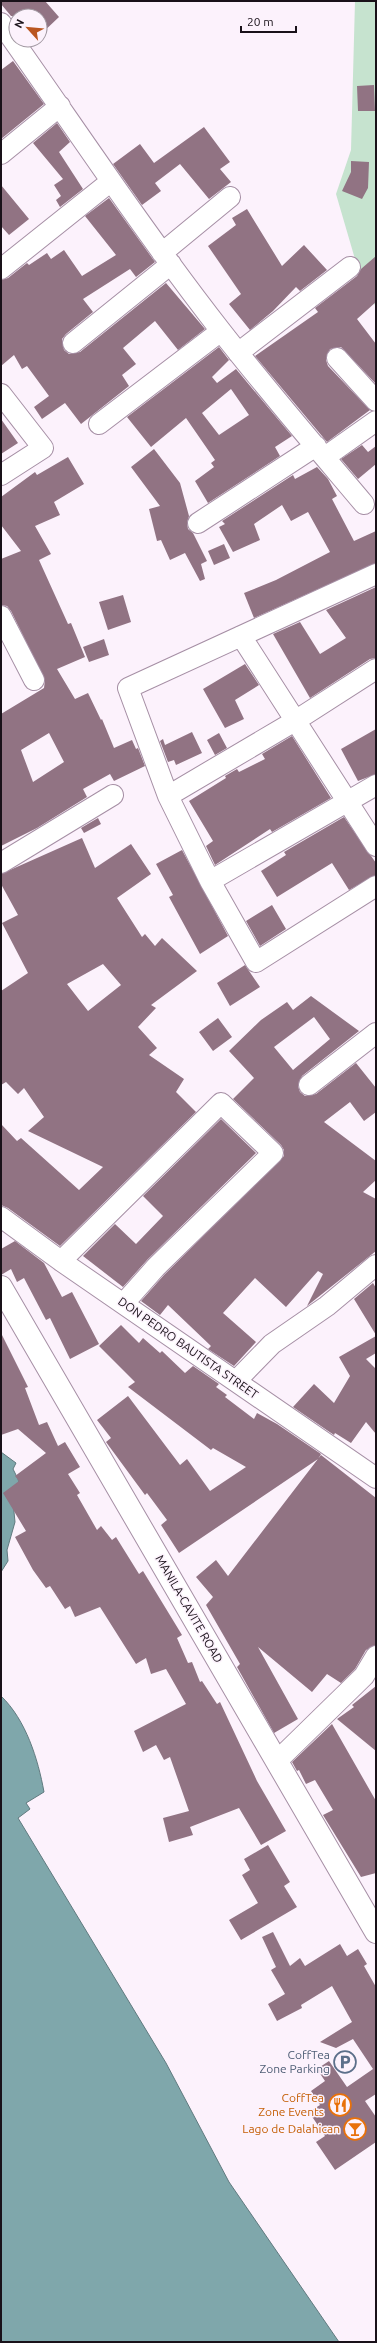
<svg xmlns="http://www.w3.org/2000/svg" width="377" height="2343" font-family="Ubuntu,sans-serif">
  <rect width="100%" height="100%" fill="#fcf2fc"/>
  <path fill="#c6e3cf" d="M355 1H376V308L355 259 336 194 351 150Z"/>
  <path fill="#7fa7ab" stroke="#607a7f" d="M1 1452 16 1463 13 1469 18 1479 20 1487 13 1502 15 1522 7 1550 8 1561 1 1572Z
    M1 1696C26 1720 38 1759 44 1792L26 1803 30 1809 18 1818 166 2063 229 2182 339 2342H1Z"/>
  <path fill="#917383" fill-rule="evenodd" d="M1 1H45L59 17 40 35V16H11L1 4Z
    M13 61 44 104 1 139V70Z
    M374 85 375 111H358L357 86Z
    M57 123 70 142 59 152 83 189 60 207 56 200 61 196 54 185 63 179 33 143Z
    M204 127 230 162 220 169 231 182 209 199 180 164 155 183 161 191 142 205 113 164 140 144 154 163Z
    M351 161 369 162 368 188 362 199 342 191 351 172Z
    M1 185 29 219 9 235 1 226Z
    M109 198 155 262 136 277 130 269 83 299 93 312 66 334 62 339 64 350 69 354 80 352 166 283 205 329 178 350 155 321 123 348 136 364 122 375 129 386 81 424 65 403 42 419 34 407 49 396 27 366 22 369 14 355 1 366V280L8 278 27 263 29 265 47 253 51 259 64 250 82 276 116 255 85 216Z
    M247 209 282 266 304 245 327 270 300 291 296 287 273 311 250 330 229 304 241 294 208 246 236 225 232 218Z
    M376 256V302L357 319 376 344V384L341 347 330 349 326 360 328 366 370 410 327 442 255 356 318 312 315 308 357 276 361 269Z
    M219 347 229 360 212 377 217 383 236 369 292 436 275 447 280 456 208 503 195 481 214 467 211 463 215 460 186 418 151 447 127 417ZM231 389 249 415 219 435 202 413Z
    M1 419 18 443 1 454Z
    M362 445 368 452 376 446V464L358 479 341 459Z
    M154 449 180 483 189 516 187 523 188 529 193 533 207 561 201 564 205 579 200 581 185 553 170 560 161 540 157 541 149 509 160 506 131 467Z
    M68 457 84 484 54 502 60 515 35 526 51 554 39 560 68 624 71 623 85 657 57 669 75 699 88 693 101 720 102 719 114 748 132 740 136 749 138 748 145 766 114 781 110 774 83 789 87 797 37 828 1 846V714L44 688 45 680 11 611 7 606 1 605V559L21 551 1 525V497L35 472 37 475ZM49 733 64 762 33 782 21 750Z
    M317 467 328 479 337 496 332 499 354 541 376 531V563L254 618 244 593 276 580 330 552 308 512 291 521 282 505 254 524 260 540 233 552 219 527 225 524 222 521 293 475 295 479Z
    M224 544 230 558 214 565 208 551Z
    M376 587V658L370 659 310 698 273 634 300 622 320 654 346 638 326 610Z
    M123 595 131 622 108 630 99 602Z
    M104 639 109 655 89 662 83 647Z
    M245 664 259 685 235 700 244 719 225 728 203 689Z
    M376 729V774L358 781 341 749Z
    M192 732 202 753 176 765 174 760 168 762 160 741 163 739 165 745Z
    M219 733 227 748 215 755 207 740Z
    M292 736 331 798 272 832 270 829 215 865 206 846 213 841 189 801 226 778 225 776 237 769 239 772 265 759 262 754Z
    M344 817 376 863V875L349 890 332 863 277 897 261 871 286 855 284 852Z
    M98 818 101 824 84 833 81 828Z
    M82 838 95 868 131 844 151 874 117 898 142 937 145 934 155 946 162 938 197 971 151 1005 156 1008 138 1027 157 1048 149 1055 184 1079 176 1092 196 1112 60 1246 8 1208 1 1205V1124L17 1141 21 1138 79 1190 103 1167 28 1131 44 1117 24 1088 18 1094 6 1082 1 1085V991L28 973 2 923 18 915 1 884V874ZM103 964 121 985 88 1011 67 984Z
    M182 850 228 936 200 954 169 897 173 895 156 864Z
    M272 905 286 929 260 946 246 921Z
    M245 965 260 987 230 1006 217 983Z
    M311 996 359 1031 302 1076 298 1086 300 1092 305 1096 316 1094 356 1063 376 1088V1112L364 1121 350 1102 324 1122 376 1161V1180L363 1192 376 1199V1251L307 1306 323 1274 318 1271 286 1307 255 1278 223 1313 256 1342 234 1366 208 1349 211 1346 168 1305 160 1315 141 1301 164 1275 284 1156V1150L281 1145 233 1099 254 1078 229 1051 261 1020 287 1002 293 1010ZM314 1017 330 1039 293 1070 274 1047Z
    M218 1018 232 1037 213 1051 199 1032Z
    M221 1119 256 1153 148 1259 123 1287 83 1256 115 1224 136 1244 163 1216 143 1196Z
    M15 1241 44 1263 62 1297 72 1292 99 1344 70 1359 50 1318 46 1320 24 1278 17 1282 11 1269 1 1275V1249Z
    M373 1283 376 1288V1335L354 1299Z
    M121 1325 139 1343 143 1338 160 1353 162 1351 185 1373 193 1366 219 1384 216 1387 227 1395 225 1397 254 1419 257 1413 277 1424 321 1454 318 1459 179 1553 161 1525 167 1520 147 1493 145 1495 106 1442 111 1438 97 1420 128 1396 180 1465 187 1459 210 1491 246 1467 213 1448 211 1450 128 1387 135 1382 99 1346Z
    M1 1333 28 1387 25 1388 39 1425 47 1422 58 1446 65 1442 80 1467 68 1474 80 1493 77 1495 97 1530 101 1526 112 1540 116 1537 139 1574 143 1571 182 1635 177 1638 188 1663 192 1662 200 1682 202 1681 217 1704 220 1702 257 1781 286 1831 261 1845 239 1808 190 1827 193 1835 169 1842 163 1818 189 1811 170 1757 164 1760 156 1745 143 1752 134 1731 186 1704 166 1669 151 1674 146 1658 136 1664 100 1607 75 1617 70 1606 65 1609 50 1586 46 1588 33 1570 15 1537 26 1531 3 1493 19 1481 15 1476 46 1453 18 1429 1 1435Z
    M376 1336V1353L366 1359 376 1369V1434L366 1422 351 1443 335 1433 334 1435 293 1407 314 1384 334 1403 350 1376 339 1357Z
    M321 1455 376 1498V1645L366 1650 355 1669 341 1683 327 1674 312 1692 258 1647 298 1719 274 1733 237 1667 240 1664 206 1605 213 1597 196 1577 216 1560 228 1576Z
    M376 1686V1751L337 1719 354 1707 352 1705Z
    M332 1724 376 1801V1873L361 1877 323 1815 333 1810 315 1780 306 1784 299 1770 297 1771 292 1762Z
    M268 1845 290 1882 284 1886 297 1907 241 1940 229 1920 258 1903 242 1875 250 1870 244 1859Z
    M273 1932 290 1966 300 1958 305 1966 340 1944 347 1956 358 1949 367 1964 364 1966 376 1987V2094L365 2101 376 2117V2142L335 2170 316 2142 325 2136 309 2112 320 2105 311 2091 325 2081 317 2069 329 2061 347 2087 373 2069 353 2039 336 2048 320 2042 352 2022 332 1986 301 2005 302 2008 277 2021 268 2004 285 1994 271 1970 276 1967 262 1937Z"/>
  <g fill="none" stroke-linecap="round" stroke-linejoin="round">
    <g stroke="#a68fa5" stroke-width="22">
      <path id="minor" d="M1 23C74 126 143 231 221 331 267 390 316 447 364 504
        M1 154 60 106
        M162 253 230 197
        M1 269 110 182
        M73 343 171 264
        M238 353 350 267
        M337 358 376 401
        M1 394 43 448 1 475
        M99 424 221 331
        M325 457 376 421
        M198 523 316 446
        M376 574 128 688 168 796 210 881 256 962 376 886
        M1 616 34 680
        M241 636 376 846
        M168 796 295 721 376 669
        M1 863 113 795
        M210 881 376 785
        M309 1085 376 1033
        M1 1217 61 1261 376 1478
        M61 1261 221 1103 273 1153 156 1267 124 1303
        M236 1381 272 1344 327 1306 376 1265
        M277 1761 364 1676 376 1656"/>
    </g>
    <g stroke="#a68fa5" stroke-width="24">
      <path id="secondary" d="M1 1287 376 1932"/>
    </g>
    <use href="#minor" stroke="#fff" stroke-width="20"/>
    <use href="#secondary" stroke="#fff" stroke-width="22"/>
  </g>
  <defs>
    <g id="parking-ring" transform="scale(1.15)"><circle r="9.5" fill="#fcf2fc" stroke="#5c6f8a" stroke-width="1.5"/><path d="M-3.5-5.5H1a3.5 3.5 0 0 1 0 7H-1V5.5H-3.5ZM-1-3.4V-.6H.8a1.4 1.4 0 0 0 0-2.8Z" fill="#5c6f8a"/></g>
    <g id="restaurant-ring" transform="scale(1.15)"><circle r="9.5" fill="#fcf2fc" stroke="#e8710a" stroke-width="1.5"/><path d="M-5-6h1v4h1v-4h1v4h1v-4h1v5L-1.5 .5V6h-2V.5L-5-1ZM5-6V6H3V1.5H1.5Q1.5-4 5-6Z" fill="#e8710a"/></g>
    <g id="bar-ring" transform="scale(1.15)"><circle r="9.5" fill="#fcf2fc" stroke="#e8710a" stroke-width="1.5"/><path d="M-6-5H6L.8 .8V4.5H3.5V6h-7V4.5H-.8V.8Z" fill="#e8710a"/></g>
  </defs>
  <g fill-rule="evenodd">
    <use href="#parking-ring" x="345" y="2062"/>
    <use href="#restaurant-ring" x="340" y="2105"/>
    <use href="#bar-ring" x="355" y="2129"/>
  </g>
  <g text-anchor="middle" stroke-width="3" stroke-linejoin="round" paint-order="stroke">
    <g font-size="12" fill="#191119" stroke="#fcf2fc">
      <text transform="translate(188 1348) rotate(35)" y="4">DON PEDRO BAUTISTA STREET</text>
      <text transform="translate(189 1609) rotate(60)" y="4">MANILA-CAVITE ROAD</text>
    </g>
    <g font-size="12" fill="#4e5e75" stroke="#fcf2fc" text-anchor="end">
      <text x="330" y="2059">CoffTea<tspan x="330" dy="14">Zone Parking</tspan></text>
    </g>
    <g font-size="12" fill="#c56008" stroke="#fcf2fc" text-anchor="end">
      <text x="324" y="2102">CoffTea<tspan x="324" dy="14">Zone Events</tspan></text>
      <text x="340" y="2133">Lago de Dalahican</text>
    </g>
  </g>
  <rect width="377" height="2343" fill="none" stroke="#191119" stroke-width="4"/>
  <g transform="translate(28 28) rotate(297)"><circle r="19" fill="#fcf2fc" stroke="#a198a1"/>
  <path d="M0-3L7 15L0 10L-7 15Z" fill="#ba5620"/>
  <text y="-6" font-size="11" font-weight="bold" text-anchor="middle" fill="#191119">N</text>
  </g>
  <path d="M241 26v6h55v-6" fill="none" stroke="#191119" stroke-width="2"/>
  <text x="247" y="26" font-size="12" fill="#191119" stroke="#fcf2fc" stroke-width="3" paint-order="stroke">20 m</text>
</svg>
